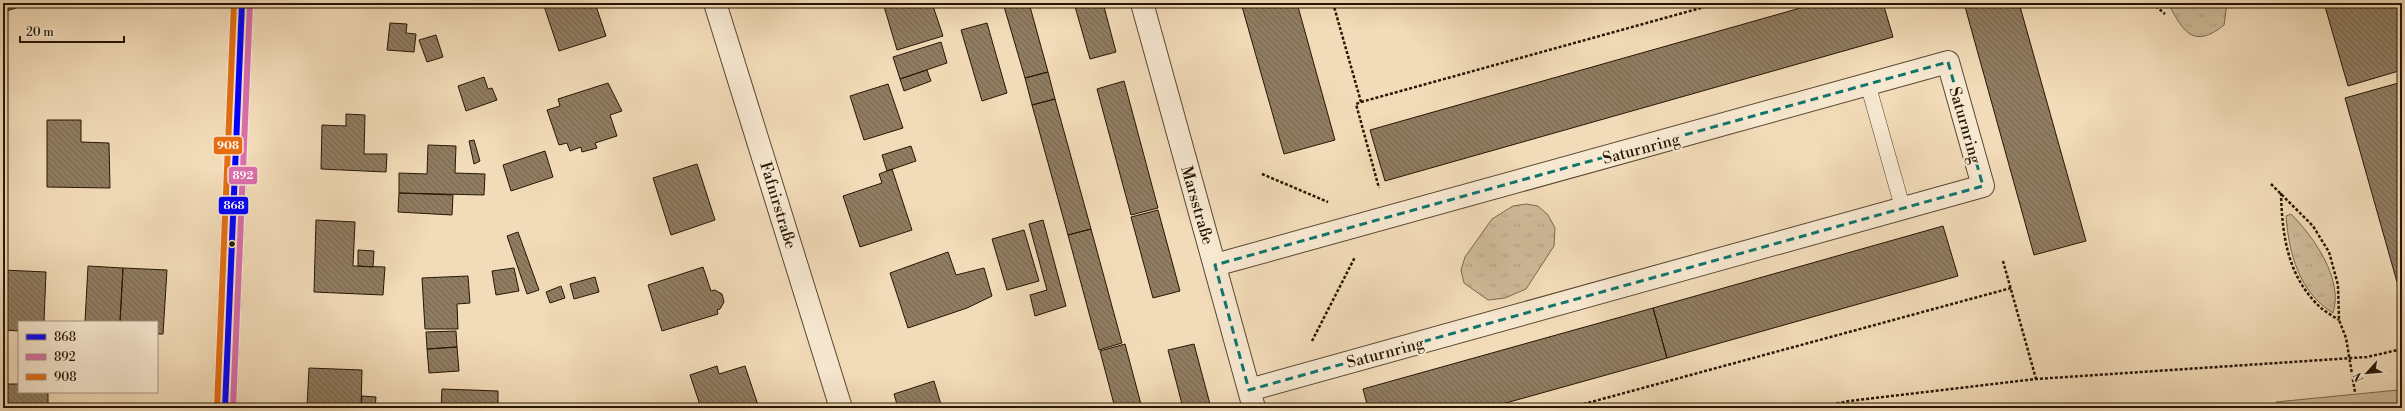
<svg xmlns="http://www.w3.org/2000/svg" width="2405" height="411" font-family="'Libre Bodoni',serif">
  <defs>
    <pattern id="park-tufts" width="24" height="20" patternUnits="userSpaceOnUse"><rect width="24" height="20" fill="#cfba99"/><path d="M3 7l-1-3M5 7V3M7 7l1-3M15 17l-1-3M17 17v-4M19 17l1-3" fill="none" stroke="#b29f82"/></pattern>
    <pattern id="building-back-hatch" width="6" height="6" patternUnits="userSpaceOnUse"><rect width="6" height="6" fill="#907c61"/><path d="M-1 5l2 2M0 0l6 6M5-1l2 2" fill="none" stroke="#75654e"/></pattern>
  </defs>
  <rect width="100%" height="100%" fill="#f2dbb8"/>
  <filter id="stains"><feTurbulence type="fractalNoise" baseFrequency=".005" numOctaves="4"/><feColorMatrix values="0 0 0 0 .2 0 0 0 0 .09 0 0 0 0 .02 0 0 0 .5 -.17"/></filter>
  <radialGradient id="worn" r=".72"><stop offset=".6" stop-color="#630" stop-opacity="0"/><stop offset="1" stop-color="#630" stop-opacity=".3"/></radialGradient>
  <path fill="#cfba99" stroke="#7a684e" d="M2398 390 2400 408H2276V402Z"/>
  <path fill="url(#park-tufts)" stroke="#7a684e" d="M2168 3H2227L2224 25C2193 50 2183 31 2168 3Z
    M1526 204 1538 206 1548 215 1555 228 1554 246 1526 289 1505 298 1488 300 1464 283 1461 270 1465 257 1492 219 1513 206Z
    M2291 214C2313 236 2344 279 2333 313 2299 292 2289 254 2286 216Z"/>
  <path fill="url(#building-back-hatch)" stroke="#261603" d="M3 3H32L3 12Z
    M543 3H595L606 36 559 51Z
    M883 3H932L943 36 897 50Z
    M1003 3H1029L1048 72 1025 78Z
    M1074 3H1103L1116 52 1090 59Z
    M1241 3H1297L1335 140 1284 154Z
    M1818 3H1883L1893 37 1385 181 1370 130Z
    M1964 3H2019L2086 241 2034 255Z
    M2324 3H2402V70L2348 86Z
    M390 23 407 24 406 33 416 34 414 52 387 50Z
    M987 23 1007 93 982 101 961 30Z
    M436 35 443 57 427 62 419 40Z
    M941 42 947 63 900 79 893 57Z
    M927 70 931 81 904 91 900 79Z
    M1048 72 1055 99 1032 105 1025 78Z
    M484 77 488 89 492 88 497 100 466 111 458 86Z
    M1124 81 1158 208 1131 215 1097 89Z
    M2402 82V280L2397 282 2345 98Z
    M608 83 622 111 610 115 617 136 595 143 597 148 582 152 581 147 570 151 567 143 559 145 547 110 560 106 558 99Z
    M888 84 903 128 864 140 850 96Z
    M1055 99 1091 229 1068 235 1032 105Z
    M3 104H6V115H3Z
    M346 114 365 115 364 154H387L386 172 321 169 322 125 346 126Z
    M47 120H81V142L109 143 110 188 47 187Z
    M474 140 480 161 474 164 469 141Z
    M428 145 456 146 455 173 485 174 484 195 399 193V173L427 174Z
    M911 146 916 161 887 171 882 155Z
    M545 151 553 177 511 191 503 165Z
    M697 164 715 220 671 235 653 178Z
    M892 169 912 230 860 247 843 196 882 183 879 174Z
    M399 193 453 195 452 215 398 212Z
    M1158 210 1180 291 1153 298 1131 217Z
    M316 220 355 222 353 266 385 267 383 295 314 292Z
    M1043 220 1066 306 1035 316 1030 295 1047 290 1029 224Z
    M1943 226 1958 276 1667 358 1653 308Z
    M1091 229 1122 343 1099 350 1068 235Z
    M1024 230 1039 281 1007 290 992 239Z
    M518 232 539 290 527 294 507 236Z
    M358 250 374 251 373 267 358 266Z
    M948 252 956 275 984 268 992 296 967 308 908 328 890 273Z
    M88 266 123 268 120 322H85Z
    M703 267 711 291 715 290 722 294 724 302 720 309 717 310 718 314 662 331 648 285Z
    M123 268 167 270 163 334H157V322H120Z
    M514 268 519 291 496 295 492 271Z
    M3 270 46 272 44 322H19V331L3 330Z
    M468 276 470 303 457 304 458 329H425L422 278Z
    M595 277 599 292 574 299 570 284Z
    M561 286 565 298 550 303 546 292Z
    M1653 308 1667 358 1488 408H1368L1363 389Z
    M456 331 457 347 427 349 426 332Z
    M1125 344 1142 408H1115L1100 351Z
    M1194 344 1211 408H1183L1168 350Z
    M457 347 459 371 429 373 427 349Z
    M717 366 719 374 745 366 759 408H701L690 375Z
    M309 368 362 370 361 408H307Z
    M934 381 942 408H898L894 394Z
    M3 384H19V392H48V408H3Z
    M442 389 498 391V408H441Z
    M362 396 376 397 375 408H361Z"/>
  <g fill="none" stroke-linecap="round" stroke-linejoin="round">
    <g stroke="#594730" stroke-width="16">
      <path id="lane" d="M1868 85 1903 209"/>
    </g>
    <g stroke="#594730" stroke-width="24">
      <path id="street" d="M715 3 841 408
        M1142 3 1254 408
        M1215 265 1948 62 1983 186 1249 390"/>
    </g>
    <g stroke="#261603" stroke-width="24">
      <path id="secondary" d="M225 408 242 3"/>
    </g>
    <path stroke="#261603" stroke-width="2.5" stroke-dasharray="3 2" stroke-linecap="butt" d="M1333 3 1361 102 1356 104 1379 188
      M2152 3 2165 14
      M1361 102 1719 3
      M1262 174 1328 202
      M2271 184 2313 226 2329 252 2338 285 2339 320 2346 338 2355 392
      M2281 193C2282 233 2287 273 2316 303 2322 310 2331 315 2339 320
      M2003 261 2036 379
      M1312 341 1355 257
      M1569 408 2011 288
      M1817 408 1849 401 2036 379 2367 357 2402 349"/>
    <use href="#lane" stroke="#f7e8d1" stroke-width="15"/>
    <use href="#street" stroke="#f7e8d1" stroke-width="22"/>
    <use href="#secondary" stroke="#f7e8d1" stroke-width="22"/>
    <g stroke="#f7e8d1" stroke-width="9">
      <path id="bus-1" d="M225 408 242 3"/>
    </g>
    <g stroke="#f7e8d1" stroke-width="9">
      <path id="bus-2" d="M233 408 250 3"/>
    </g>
    <g stroke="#f7e8d1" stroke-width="9">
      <path id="bus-3" d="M217 408 234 3"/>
    </g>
    <use href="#bus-1" stroke="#00f" stroke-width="6"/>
    <use href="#bus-2" stroke="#da6eab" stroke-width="6"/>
    <use href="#bus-3" stroke="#e56e12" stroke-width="6"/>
  </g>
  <path fill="none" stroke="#0f766e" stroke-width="3" stroke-dasharray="8 5" stroke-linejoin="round" d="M1948 62 1983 186 1249 390 1215 265Z"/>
  <circle fill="#261603" stroke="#f7e8d1" stroke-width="1.5" cx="232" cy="244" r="3.5"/>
  <g text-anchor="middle" stroke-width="4" stroke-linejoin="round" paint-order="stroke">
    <g font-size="16" fill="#261603" stroke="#f7e8d1">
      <text transform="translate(1966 125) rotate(74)" y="6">Saturnring</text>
      <text transform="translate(1641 148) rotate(-15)" y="6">Saturnring</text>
      <text transform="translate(779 205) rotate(73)" y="6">Fafnirstraße</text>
      <text transform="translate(1198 205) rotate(74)" y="6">Marsstraße</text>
      <text transform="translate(1385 352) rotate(-15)" y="6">Saturnring</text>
    </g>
  </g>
  <g stroke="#f7e8d1" stroke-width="1.5">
    <rect x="213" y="136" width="30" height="19" rx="4" fill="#e56e12"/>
    <rect x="228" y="166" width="30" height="19" rx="4" fill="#da6eab"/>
    <rect x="218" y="196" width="31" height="19" rx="4" fill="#00f"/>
  </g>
  <g font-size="11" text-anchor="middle" font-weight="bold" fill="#fff">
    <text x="228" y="149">908</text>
    <text x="243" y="179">892</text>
    <text x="234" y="209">868</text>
  </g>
  <rect width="2405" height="411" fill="none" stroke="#f2dbb8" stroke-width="16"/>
  <rect x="4" y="4" width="2397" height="403" fill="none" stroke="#261603" stroke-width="2"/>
  <rect x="8" y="8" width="2389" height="395" fill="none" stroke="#261603"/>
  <rect x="18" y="321" width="140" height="72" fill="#f7e8d1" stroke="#a3947f"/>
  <rect x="26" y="334" width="20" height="6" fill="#0000ff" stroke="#a3947f"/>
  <text x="54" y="341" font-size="12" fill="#261603">868</text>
  <rect x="26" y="354" width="20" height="6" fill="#da6eab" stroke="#a3947f"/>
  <text x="54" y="361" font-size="12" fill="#261603">892</text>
  <rect x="26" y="374" width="20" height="6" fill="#e56e12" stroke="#a3947f"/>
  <text x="54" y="381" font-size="12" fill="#261603">908</text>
  <g transform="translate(2367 373) rotate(243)" stroke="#f7e8d1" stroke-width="3" paint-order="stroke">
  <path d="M0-3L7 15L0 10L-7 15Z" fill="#261603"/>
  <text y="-6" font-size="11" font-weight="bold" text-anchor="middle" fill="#261603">N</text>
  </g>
  <path d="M20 36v6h104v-6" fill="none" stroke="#261603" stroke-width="2"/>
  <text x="26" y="36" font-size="12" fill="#261603" stroke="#f7e8d1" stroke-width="3" paint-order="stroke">20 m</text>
  <rect width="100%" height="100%" filter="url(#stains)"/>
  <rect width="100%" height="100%" fill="url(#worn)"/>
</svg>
